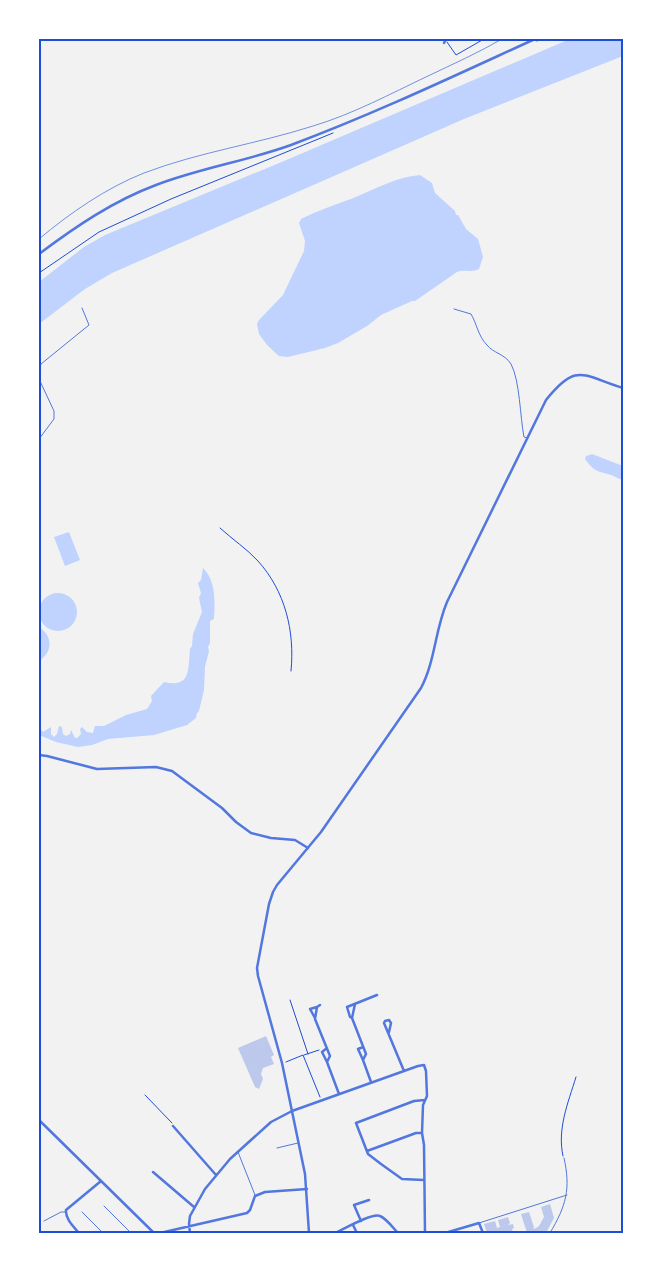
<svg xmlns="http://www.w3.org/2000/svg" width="662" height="1272" font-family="'Nunito Sans',sans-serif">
  <rect width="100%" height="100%" fill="#f2f2f2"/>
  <path fill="#bfd3fe" d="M570 39H623V56L464 119 112 273 85 289 39 324V282L84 247 105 235 284 161Z
    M420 175 432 183 435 193 455 211 456 215H458L466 229 478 239 483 257 479 269C471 273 465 269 457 272L415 301H412L381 315 367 326 338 343 325 348 288 357 279 356 267 345 259 334 257 324 259 320 283 295 304 251 305 241 299 223 301 219C317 211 334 205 351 199 373 190 396 177 420 175Z
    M592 454 623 466V480C618 479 613 475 608 474 596 471 593 470 585 459L586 456Z
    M69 532 80 560 65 566 54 537Z
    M203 568C216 581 215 601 214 619L210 621V643L208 647 209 651 205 667 204 690 199 711 197 713 196 718 187 725 154 735 108 739 92 745 78 747 56 742 39 735V727L43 732 51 727V734L54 737 57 734 59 726 62 727 63 734 66 736 70 734 71 730 75 738H77L81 734 80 729 82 727 87 732 93 733 95 726H104L126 715 147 709 152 701 151 696 164 682C191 688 188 670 190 649L192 646 193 634 202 612 199 598 201 593 198 583 201 580Z
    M39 612a19 19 0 1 1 38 0a19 19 0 1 1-38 0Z
    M39 627C53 636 53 652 39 661Z"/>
  <path fill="#bdc9ec" d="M266 1036 274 1055 271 1057 274 1064 263 1068 261 1074 263 1079 259 1089 255 1087 238 1048Z
    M550 1204 554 1218 546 1233H527L521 1214 529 1212 534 1227 533 1229 536 1228 539 1226 544 1217 541 1207Z
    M508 1217 510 1223 508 1225 513 1224 514 1228 512 1229 513 1233H487L484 1224 495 1221 497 1228 500 1227 498 1220Z"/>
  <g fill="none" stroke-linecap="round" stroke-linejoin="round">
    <path stroke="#1d4ed8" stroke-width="1" d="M537 41 543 39
      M447 42 456 55 484 39
      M39 273 99 232 171 199 333 133
      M220 528C232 539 247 549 258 561 285 591 295 631 291 671
      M290 1000 308 1054
      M304 1055 319 1050
      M286 1062 303 1055 320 1097
      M145 1095 172 1123
      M563 1156C557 1129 568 1103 576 1077"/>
    <path stroke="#5277de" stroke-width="1" d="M454 309 471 314C477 324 478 336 487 345 493 353 505 354 511 364 520 381 520 417 524 437L527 438
      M39 369 41 364 89 325 82 308
      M39 379 54 411V419L39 439
      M277 1148 298 1143
      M238 1152 255 1195
      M104 1206 131 1233
      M82 1212 103 1233
      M44 1221 61 1212H65
      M479 1223 567 1195
      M550 1233C566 1206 571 1189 564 1158"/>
    <path stroke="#5277de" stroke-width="2.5" d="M444 43 446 39
      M355 1004 352 1018 366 1054 363 1060 371 1082
      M320 1005 317 1007 315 1019 330 1056 327 1062 339 1094
      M315 1018 310 1009 317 1007
      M352 1018 350 1017 347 1007 377 995
      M389 1032 391 1023 389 1020 385 1021 384 1023 404 1071
      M363 1047 358 1049 363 1060
      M327 1062 322 1052 327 1048
      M39 1120 154 1233
      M173 1126 216 1175
      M367 1151 416 1133H422
      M153 1172 194 1207
      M424 1180 402 1179 381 1164 368 1154 356 1123 414 1101 425 1100
      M361 1221 354 1205 369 1200
      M353 1225 357 1233
      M79 1233C74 1227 65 1219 66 1210L101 1181
      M160 1233 247 1213 250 1210 255 1196 265 1192 307 1189
      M190 1233 189 1224 190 1216 205 1189 230 1159 271 1122 292 1111 418 1066 424 1065 426 1071 427 1096 423 1105 422 1133 424 1145 425 1233
      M335 1233C344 1229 373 1212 380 1216 387 1219 393 1228 398 1233
      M445 1233 479 1223 483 1233"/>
    <path stroke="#5277de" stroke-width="2.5" d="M39 254C75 227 113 201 156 185 200 168 247 161 291 145 374 114 454 76 535 39
      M39 755 47 756 97 769 156 767 172 771 222 808 236 822 251 833 271 838 295 840 308 848
      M309 1233 305 1174 282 1063 258 976 257 968 269 904 273 892 277 885 321 832 421 688C435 662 435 630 447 602L546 400C577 361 583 376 623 388"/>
    <path stroke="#7290e2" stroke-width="1" d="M39 239C70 213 106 188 144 173 199 152 257 144 313 126 353 114 390 94 428 76 453 64 478 53 502 39"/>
  </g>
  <rect width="662" height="1272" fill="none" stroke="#ffffff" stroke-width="80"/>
  <rect x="40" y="40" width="582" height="1192" fill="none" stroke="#1d4ed8" stroke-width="2"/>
</svg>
